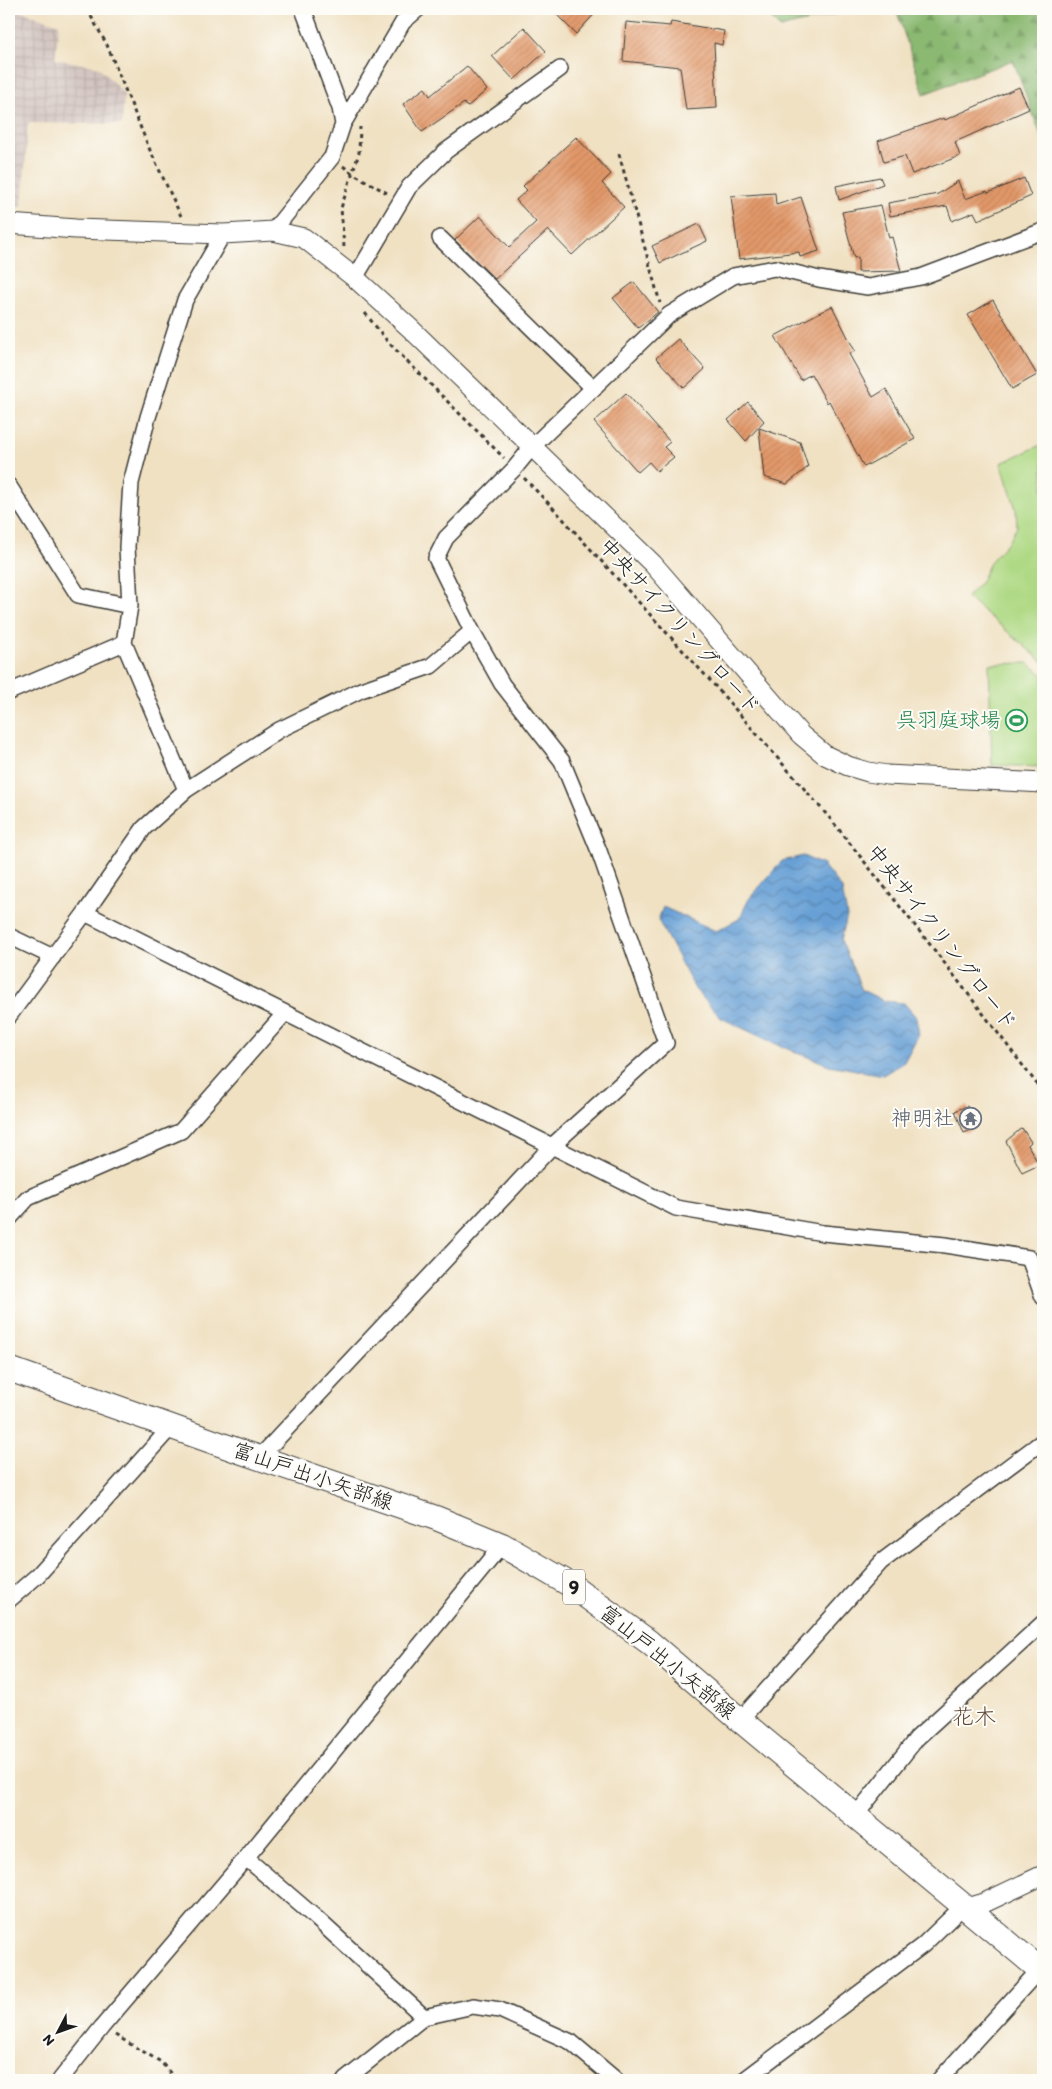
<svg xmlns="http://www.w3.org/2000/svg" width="1052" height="2089" font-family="Itim,'Klee One',sans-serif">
  <defs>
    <pattern id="industrial-grid" width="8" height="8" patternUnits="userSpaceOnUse" patternTransform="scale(1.25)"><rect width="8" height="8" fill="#cfc0bb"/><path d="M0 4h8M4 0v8" fill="none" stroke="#b1a4a0"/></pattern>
    <pattern id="forest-firs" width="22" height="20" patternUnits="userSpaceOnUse" patternTransform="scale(1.25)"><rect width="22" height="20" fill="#8bb972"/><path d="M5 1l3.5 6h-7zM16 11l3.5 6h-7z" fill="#779e62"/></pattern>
    <pattern id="water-waves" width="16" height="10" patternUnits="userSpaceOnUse" patternTransform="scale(1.25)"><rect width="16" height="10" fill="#68a0d6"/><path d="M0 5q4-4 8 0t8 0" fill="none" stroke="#5582ad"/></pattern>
    <pattern id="building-hatch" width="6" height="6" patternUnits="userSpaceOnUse" patternTransform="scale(1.25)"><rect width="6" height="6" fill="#e29869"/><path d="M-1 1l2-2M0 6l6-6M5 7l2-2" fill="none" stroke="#c1825a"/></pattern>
  </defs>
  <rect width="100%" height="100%" fill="#fdfcf7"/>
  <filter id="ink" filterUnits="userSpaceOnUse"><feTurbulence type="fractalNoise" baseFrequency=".02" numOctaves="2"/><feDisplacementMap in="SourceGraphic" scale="10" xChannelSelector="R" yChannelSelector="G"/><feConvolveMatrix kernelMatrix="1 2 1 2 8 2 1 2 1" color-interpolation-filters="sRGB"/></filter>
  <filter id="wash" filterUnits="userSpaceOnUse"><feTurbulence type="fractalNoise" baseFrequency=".0096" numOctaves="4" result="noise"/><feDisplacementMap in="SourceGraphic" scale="20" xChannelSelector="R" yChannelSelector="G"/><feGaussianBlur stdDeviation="1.12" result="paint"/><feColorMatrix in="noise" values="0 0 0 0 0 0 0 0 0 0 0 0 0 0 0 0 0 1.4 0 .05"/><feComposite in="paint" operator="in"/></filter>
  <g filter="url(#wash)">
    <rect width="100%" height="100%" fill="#f0e1c3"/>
    <path fill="url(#industrial-grid)" d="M9 9H15L59 24 55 59 99 67 124 94 122 124 28 123 22 207 9 206Z"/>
    <path fill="#afd984" stroke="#667a50" d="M1043 444V662L967 597 980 583 991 561 1008 542 1017 527 1016 509 1001 463Z
      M1028 663 1043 675V767L992 765 989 664Z"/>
    <path fill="url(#forest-firs)" stroke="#546a47" d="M763 9H856L780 28Z
      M896 9H1043V141L1013 60 924 94Z"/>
    <path fill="url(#water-waves)" stroke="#425e79" d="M803 856 823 865 842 889 847 916 841 940 862 990 884 1001 904 1003 916 1017 919 1034 904 1062 883 1075 829 1065 776 1044 721 1018 695 989 658 920 663 907 716 931 739 919 749 899 782 861Z"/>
    <g id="blocks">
      <path fill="url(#building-hatch)" d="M551 9H599L576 34Z
        M626 22 670 26 671 22 724 31 722 45 714 43 717 108 686 110 680 67 623 61Z
        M524 27 546 51 514 80 492 56Z
        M467 66 487 90 467 107 464 103 422 132 403 104 425 88 430 96Z
        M1019 87 1029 109 955 142 960 156 912 174 905 156 884 162 878 141 944 118 945 120Z
        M576 137 611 174 602 183 624 207 572 255 548 230 495 279 455 240 480 216 509 247 536 222 516 200 527 190 523 186Z
        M880 177 883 184 839 200 836 186Z
        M1024 178 1031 196 978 220 974 212 952 221 947 206 890 216 888 203 938 194 958 181 965 199 987 191 988 193Z
        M775 193 776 205 801 197 819 251 800 257 799 252 739 259 731 196Z
        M881 205 889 238 892 237 901 271 858 272V257L854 258 842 212Z
        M699 224 707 241 660 263 652 246Z
        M634 282 658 312 638 328 613 298Z
        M993 300 1037 375 1012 389 968 315Z
        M832 306 855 351 849 354 873 397 886 389 915 439 864 467 829 401 827 403 811 374 801 380 775 336Z
        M678 339 705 369 684 388 656 358Z
        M626 393 670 442 664 447 674 457 657 471 649 462 638 472 594 422Z
        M748 402 764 421 746 441 728 420Z
        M759 428 800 442 808 467 787 484 764 477Z
        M967 1106 976 1128 964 1133 955 1111Z
        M1022 1128 1031 1142 1028 1145 1039 1165 1022 1173 1006 1141Z"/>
    </g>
  </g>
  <g filter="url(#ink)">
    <use href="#blocks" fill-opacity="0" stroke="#3c3a35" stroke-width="1"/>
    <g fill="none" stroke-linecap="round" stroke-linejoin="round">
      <defs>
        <path id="minor" d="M343 124 403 22 418 9
          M273 231 332 157 343 124 340 108 303 9
          M440 238 594 389
          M355 278 409 187 446 151 560 69
          M9 486 78 595 130 606 127 547 131 483 148 417 185 300 223 234
          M130 606 124 643 186 790
          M9 692 124 643
          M85 913 676 1208 823 1233 945 1245 1029 1258 1043 1297
          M9 936 53 957
          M9 1016 85 913 144 828 186 790 279 730 361 690 431 666 472 631
          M9 1219 28 1198 181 1131 285 1013
          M259 1458 552 1146 666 1043 599 851 562 761 502 684 472 631 436 558 446 538 514 469 532 447 669 315 733 276 775 268 819 279 868 287 921 277 1043 231
          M9 1600 38 1575 172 1426
          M740 1720 881 1562 1043 1441
          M856 1815 917 1738 1043 1623
          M246 1858 316 1918 424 2017
          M60 2080 102 2027 246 1858 502 1545
          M345 2080 424 2017 473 2006 500 2010 571 2042 616 2080
          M744 2080 923 1945 957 1912 968 1908
          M939 2080 1040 1969"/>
        <path id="tertiary" d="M9 224 76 229 223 234 273 231 304 238 355 278 411 329 653 564 801 735 825 755 848 766 868 772 887 775 1043 783
          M968 1908 984 1903 1043 1875"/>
        <path id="primary" d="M9 1369 242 1452 436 1518 502 1545 571 1585 649 1642 740 1720 1043 1972"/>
      </defs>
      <use href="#minor" stroke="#3c3a35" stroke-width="18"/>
      <use href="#tertiary" stroke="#3c3a35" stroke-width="21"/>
      <use href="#primary" stroke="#3c3a35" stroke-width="26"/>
      <path stroke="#3c3a35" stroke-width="3" stroke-dasharray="4 4" stroke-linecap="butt" d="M87 9 107 45 149 148 181 216
        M619 154 660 303
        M343 166 352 173 387 193
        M344 247 341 208 359 153 360 127
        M365 313 388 342 504 458
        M524 478 554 509 716 687 833 822 943 961 1043 1092
        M115 2035 161 2062 176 2080"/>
      <use href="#minor" stroke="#fff" stroke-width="15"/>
      <use href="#tertiary" stroke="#fff" stroke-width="19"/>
      <use href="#primary" stroke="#fff" stroke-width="24"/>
    </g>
  </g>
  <defs>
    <symbol id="stadium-ring" viewBox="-11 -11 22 22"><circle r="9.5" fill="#fdfcf7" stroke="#2e9e5b" stroke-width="1.5"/><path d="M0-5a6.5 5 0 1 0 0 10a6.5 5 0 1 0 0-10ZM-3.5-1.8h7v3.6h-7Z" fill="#2e9e5b"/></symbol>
    <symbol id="temple-ring" viewBox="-11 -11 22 22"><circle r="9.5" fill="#fdfcf7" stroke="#6b7280" stroke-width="1.5"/><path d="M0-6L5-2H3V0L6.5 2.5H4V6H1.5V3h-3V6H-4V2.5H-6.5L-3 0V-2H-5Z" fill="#6b7280"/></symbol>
  </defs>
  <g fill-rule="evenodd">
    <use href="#stadium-ring" x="1004" y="708" width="25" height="25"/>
    <use href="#temple-ring" x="958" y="1106" width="25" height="25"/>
  </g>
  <g text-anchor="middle" stroke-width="4" stroke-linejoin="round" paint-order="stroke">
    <rect fill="#fdfcf7" stroke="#605f5e" stroke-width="1" x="563" y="1569.5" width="22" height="35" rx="4"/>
    <g font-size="20" font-weight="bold" fill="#1c1c1c">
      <text x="574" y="1594">9</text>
    </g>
    <g font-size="21" fill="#1c1c1c" stroke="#fdfcf7">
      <text transform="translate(680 626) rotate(48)" y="7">中央サイクリングロード</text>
      <text transform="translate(942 937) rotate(52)" y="7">中央サイクリングロード</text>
      <text transform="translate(313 1476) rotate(19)" y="7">富山戸出小矢部線</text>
      <text transform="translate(668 1662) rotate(39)" y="7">富山戸出小矢部線</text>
    </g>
    <g font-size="21" fill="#27864d" stroke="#fdfcf7" text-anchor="end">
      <text x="1001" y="727">呉羽庭球場</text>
    </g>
    <g font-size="21" fill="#5b616d" stroke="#fdfcf7" text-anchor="end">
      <text x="954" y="1125">神明社</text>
    </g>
    <g font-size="22" fill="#614737" stroke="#fdfcf7">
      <text x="974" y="1724">花木</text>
    </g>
  </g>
  <rect width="1052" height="2089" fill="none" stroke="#fdfcf7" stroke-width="30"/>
  <g transform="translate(58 2032) rotate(229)" stroke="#fdfcf7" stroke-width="4" paint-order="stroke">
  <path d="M0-4L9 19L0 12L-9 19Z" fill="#1c1c1c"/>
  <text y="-8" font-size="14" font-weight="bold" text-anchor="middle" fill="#1c1c1c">N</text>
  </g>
</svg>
